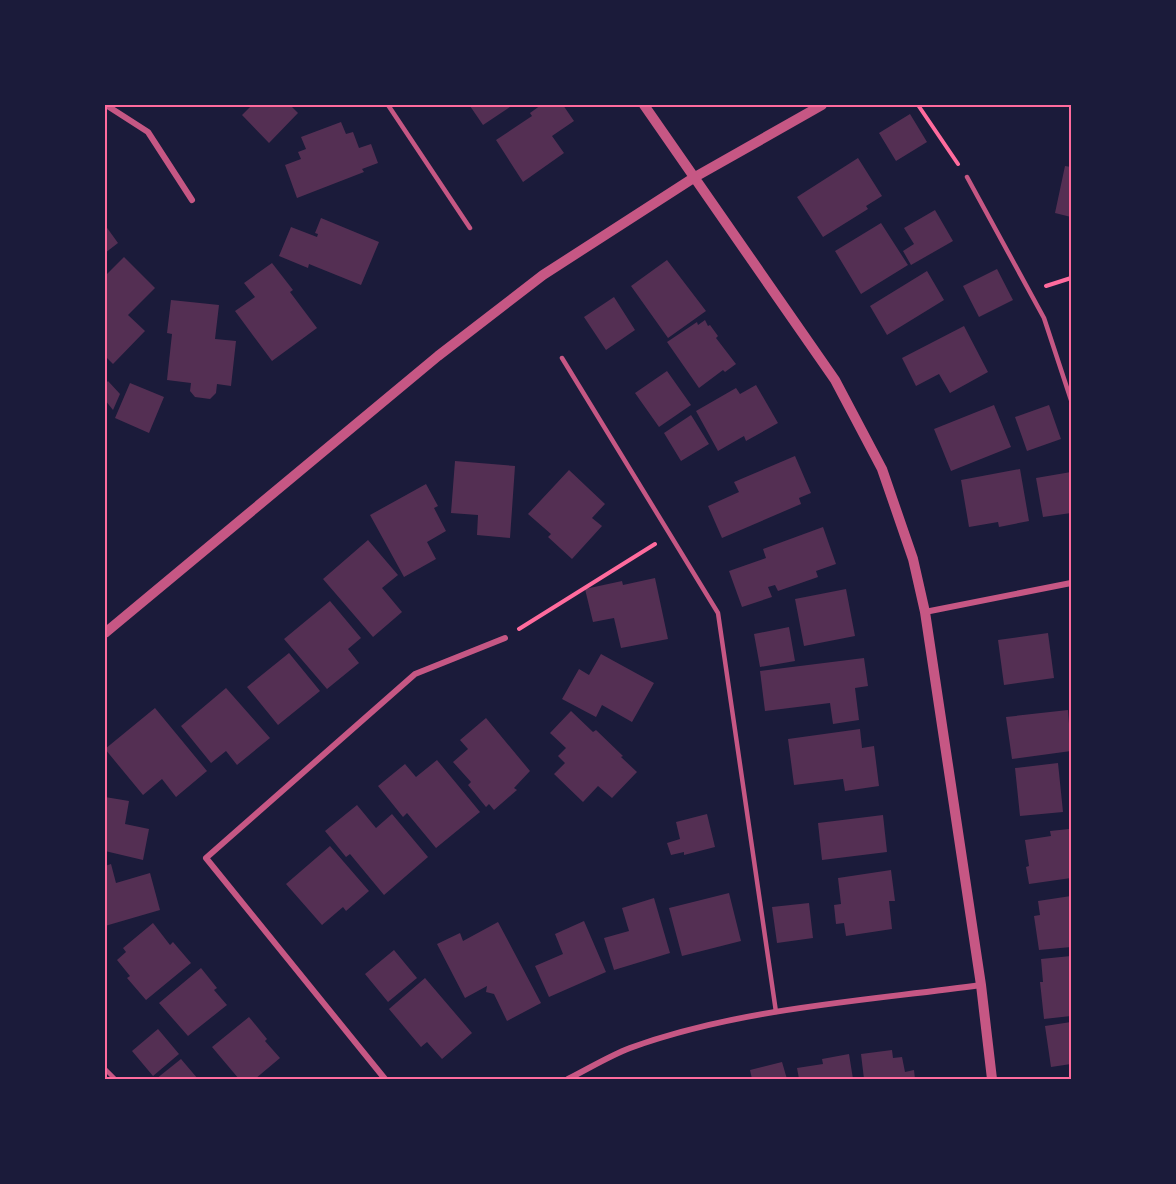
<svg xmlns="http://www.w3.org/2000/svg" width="1176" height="1184" font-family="Georgia,serif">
  <rect width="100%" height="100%" fill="#1b1b3a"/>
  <path fill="#542f53" d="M252 105H290L298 113 269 143 242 115Z
    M471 105H513L483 125 470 106Z
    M541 105H563L574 121 552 136 564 153 523 182 496 140 532 116 530 113Z
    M910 114 927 142 896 161 879 133Z
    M341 122 346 134 353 132 359 148 371 144 378 163 362 169 364 172 297 198 285 165 301 159 298 152 306 149 301 137Z
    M858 158 882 196 866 206 868 209 823 237 797 197Z
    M1065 166 1071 167V217L1055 213Z
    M935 210 953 241 911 265 903 251 914 244 904 228Z
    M321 218 379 242 361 285 309 264 308 268 279 256 291 227 317 237 318 234 315 233Z
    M881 223 908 265 861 294 835 251Z
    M105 225 118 243 105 253Z
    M124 257 155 288 128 315 145 331 113 364 105 356V276Z
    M667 260 706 311 668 338 631 286Z
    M272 263 293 290 290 292 317 328 272 361 235 311 255 297 244 283Z
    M997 269 1013 300 979 317 963 286Z
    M927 271 944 300 887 335 870 306Z
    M614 297 635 330 606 350 584 317Z
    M171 300 219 305 215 339 236 341 231 386 217 384 216 393 210 399 195 397 190 391 191 383 167 380 172 334 167 333Z
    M705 320 708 326 710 325 718 336 716 338 736 364 725 372 723 370 699 388 667 342 697 322 698 325Z
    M964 326 988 372 950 393 939 374 916 386 902 358Z
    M667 371 691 405 659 427 635 393Z
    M108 381 120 394 113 410 105 400V384Z
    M130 383 164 397 149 433 115 418Z
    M756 385 778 423 746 441 744 436 718 451 696 411 736 388 740 394Z
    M994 405 1011 447 951 471 934 429Z
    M1049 405 1061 439 1027 451 1015 417Z
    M691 415 709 444 681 461 664 433Z
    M795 456 811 493 799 498 801 504 722 538 708 506 739 492 734 482Z
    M455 461 515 466 510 538 477 535 478 515 451 513Z
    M1020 469 1029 521 999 527 998 522 969 527 961 480Z
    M569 470 605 504 592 518 602 526 572 559 548 537 551 534 528 514Z
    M1071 472V513L1043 517 1036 478Z
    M426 484 438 506 434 508 446 531 427 542 436 559 404 577 370 515Z
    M823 527 836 564 816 571 818 577 778 591 775 585 768 587 772 597 742 607 729 571 766 558 763 549Z
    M368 540 398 575 382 588 402 612 373 637 323 579Z
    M655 578 668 639 621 648 614 618 593 622 585 589 622 581 623 585Z
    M846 589 855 636 804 646 795 599Z
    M330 601 361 638 348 649 359 663 327 689 284 639Z
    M789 627 795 661 760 667 754 634Z
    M1048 633 1054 678 1004 685 998 640Z
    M289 653 320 691 278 725 247 687Z
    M601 654 654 683 632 722 602 705 596 717 562 699 579 669 589 675Z
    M864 658 868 686 855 688 859 720 833 724 830 703 765 711 760 671Z
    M226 688 270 738 237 765 226 751 211 763 181 726Z
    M155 708 207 771 176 797 162 779 143 795 105 749Z
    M1068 710 1071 751 1012 759 1006 717Z
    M571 711 593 732 596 730 623 756 621 757 637 772 612 798 598 786 583 802 554 774 565 763 558 756 566 748 550 733Z
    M486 718 530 771 514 788 517 790 494 810 489 804 486 807 468 785 471 782 453 762 468 749 460 740Z
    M860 729 862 748 874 746 879 786 845 791 843 779 794 785 788 739Z
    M437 760 480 812 436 848 407 813 403 817 378 786 405 764 416 777Z
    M1058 763 1063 812 1020 816 1015 768Z
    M105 797 129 801 125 824 149 829 143 860 105 851Z
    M357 805 376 828 392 814 428 857 384 895 350 854 346 857 325 831Z
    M707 814 715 847 684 855V852L671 855 667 843 680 839 676 822Z
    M883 815 887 852 822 860 818 823Z
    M1069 829 1071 878 1029 884 1026 867 1029 866 1025 840 1051 836 1050 831Z
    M330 846 369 891 346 911 343 907 322 925 286 884Z
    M111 864 116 883 150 873 160 910 105 926V866Z
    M891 870 895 901H889L892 929 846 936 844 923 836 924 834 905 841 904 838 878Z
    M729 893 741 941 682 956 669 908Z
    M1071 896V947L1039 950 1034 916 1040 915 1038 901Z
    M654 898 670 953 614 970 604 938 629 931 622 908Z
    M809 903 813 938 777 943 772 907Z
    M584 921 606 972 549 997 535 966 563 954 555 934Z
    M498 922 541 1003 507 1021 494 994 486 992 487 986 465 998 437 944 460 933 463 941Z
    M153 923 170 945 173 942 191 963 146 1000 127 978 130 976 117 960 126 952 123 948Z
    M394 950 417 978 388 1002 365 974Z
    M1071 956V1016L1044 1019 1040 982H1043L1041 959Z
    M201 968 217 988 214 990 227 1005 188 1036 159 1003Z
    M425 978 472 1033 442 1059 427 1042 421 1047 389 1009Z
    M249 1017 267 1039 265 1041 280 1058 255 1079H239L212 1047Z
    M1071 1022V1064L1051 1067 1045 1026Z
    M158 1029 179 1054 153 1076 132 1051Z
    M892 1050 893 1058 902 1057 905 1072 914 1070 915 1079H864L861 1054Z
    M849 1054 853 1079H799L797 1068 823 1064 822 1059Z
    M181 1059 198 1079H156Z
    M782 1062 787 1079H752L750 1070Z"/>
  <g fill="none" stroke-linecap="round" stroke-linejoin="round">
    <path stroke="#ff6b9d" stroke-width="4" d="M918 105 958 164
      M1046 286 1071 278
      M519 629 655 544"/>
    <path stroke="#c65784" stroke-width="4.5" d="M388 105 470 228
      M967 177 1044 318 1071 400
      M562 358 718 613 776 1012
      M105 1069 115 1079"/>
    <path stroke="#c65784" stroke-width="6" d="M106 105 148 132 192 200
      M925 612 1071 583
      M385 1079 206 858 415 674 505 638
      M568 1079C588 1069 609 1056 630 1048 740 1008 865 1001 981 985"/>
    <path stroke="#c65784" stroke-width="10" d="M644 105 835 380 882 469 913 559 925 612 981 985 992 1079
      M105 633 438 356 543 275 695 177 822 105"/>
  </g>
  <rect width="1176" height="1184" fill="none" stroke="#1b1b3a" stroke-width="213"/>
  <rect x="106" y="106" width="964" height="972" fill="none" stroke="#ff6b9d" stroke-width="2"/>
</svg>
